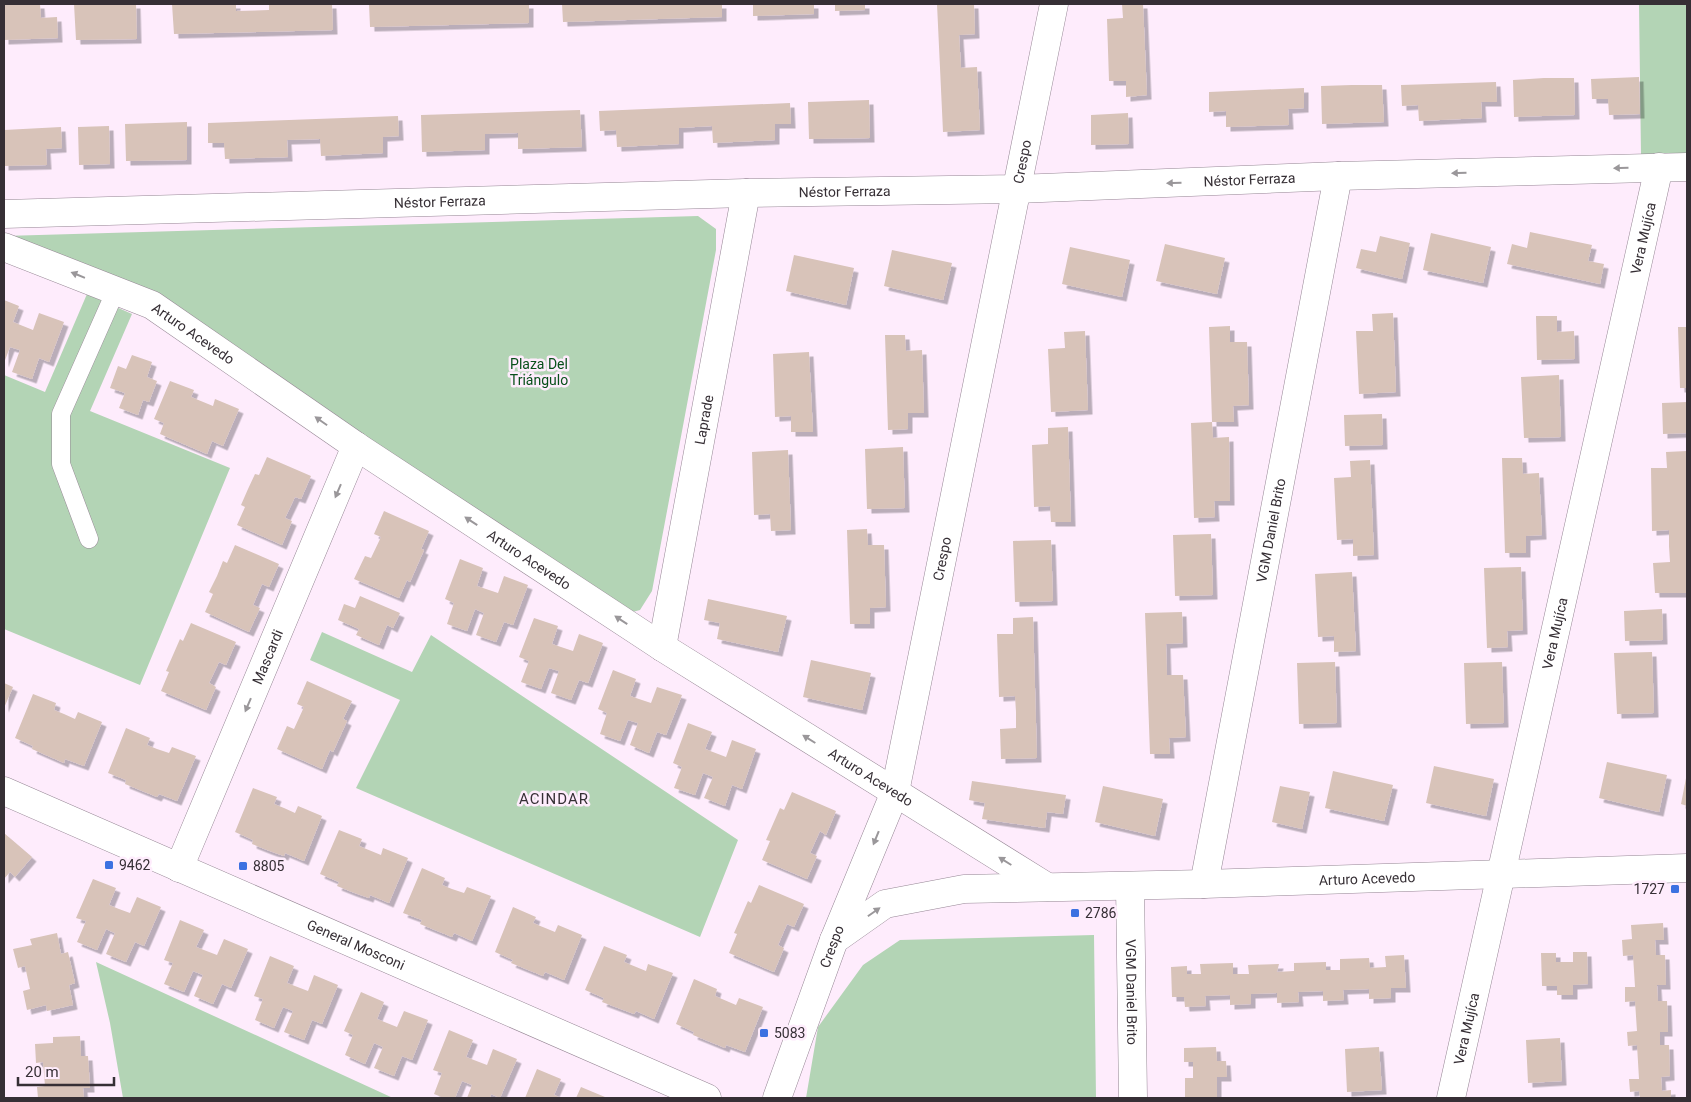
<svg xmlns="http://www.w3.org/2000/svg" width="1691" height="1102" font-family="Roboto,sans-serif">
  <defs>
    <filter id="shadow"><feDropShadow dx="4.5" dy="4.5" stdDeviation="0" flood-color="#0004"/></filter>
  </defs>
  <rect width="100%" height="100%" fill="#feecfc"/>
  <path fill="#b3d4b5" d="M1639 4H1687V154L1641 155Z
    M698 216 716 229V250L652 591 640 610 625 614 361 433 4 236Z
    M87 294 132 314 90 411 230 468 140 685 4 629V375L45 392Z
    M322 632 412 672 431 635 738 840 700 937 356 788 400 700 310 660Z
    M1094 935 1096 1098H806L818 1027 863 965 900 940Z
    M96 962 393 1098H123L110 1023Z"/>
  <path fill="#d8c3b9" filter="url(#shadow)" d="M4 4H40L41 18 57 17 58 38 4 40Z
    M74 4H136L137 39 76 40Z
    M172 4H236V11L269 10V4H332L333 30 174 34Z
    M369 4H529V23L370 27Z
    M562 4H722V17L563 22Z
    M753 4H814V14L753 16Z
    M835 4H865V10L835 11Z
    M937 4H974L975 34 959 35 961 68 977 67 980 130 943 132Z
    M1122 4H1143L1147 95 1126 97V81H1109L1107 19 1123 18Z
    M1639 77 1640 114 1609 115 1608 99H1592L1591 79Z
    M1544 78H1574L1575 115 1514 117 1513 80Z
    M1496 82 1497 102H1481L1482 118 1419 121 1418 105 1402 106 1401 85Z
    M1352 85H1382L1384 122 1322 124 1321 86Z
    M1304 88V108L1288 109 1289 125 1226 127V111L1209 112V92Z
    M869 100 870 138 809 139 808 102Z
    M790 103 791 124H775V140L713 143 712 126 695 127 679 128V144L617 147 616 130 600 131 599 111Z
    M580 110 582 147 518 149V133L485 134V150L422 152 421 115Z
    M1128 113 1129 144 1091 145V115Z
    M398 116 399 136 383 137V153L321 156 320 139 287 140 288 157 225 159 224 143H208V123Z
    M187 122V160L126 161 125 124Z
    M109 126 110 164 79 165 78 127Z
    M61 127 62 148 46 149 47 165 4 166V130Z
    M1530 232 1592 245 1588 261 1604 264 1600 284 1507 264 1512 244 1527 248Z
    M1431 233 1491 247 1483 283 1423 270Z
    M1380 236 1410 243 1402 279 1356 268 1361 249 1376 252Z
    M1165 244 1225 258 1217 294 1156 281Z
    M1070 247 1130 260 1122 297 1062 284Z
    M892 250 952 263 943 300 884 286Z
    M794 255 854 268 846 305 786 291Z
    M4 300 19 306 13 322 33 330 39 313 64 322 49 362 39 358 32 379 12 372 20 350 10 347 4 363Z
    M1393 313 1396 392 1359 394 1356 331H1373L1372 314Z
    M1536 316H1557V332L1574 331 1575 359 1537 360Z
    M1230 326V342H1247L1249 405 1233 406 1234 422H1212L1213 438 1229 437 1230 501H1214L1215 517 1194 518 1191 423 1212 422 1209 327Z
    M1678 327H1687V388H1680Z
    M1085 331 1088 410 1051 412 1048 349 1065 348 1064 332Z
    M885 335H905L906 351 922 350 924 413H908V429L888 430Z
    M809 352 813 432H791V416L775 417 773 354Z
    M132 355 152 362 147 377 157 381 149 402 143 400 138 415 119 408 125 393 110 388 118 366 126 369Z
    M1559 375 1561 437 1524 438 1521 377Z
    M170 381 194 390 191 397 213 406 215 399 239 409 223 446 212 441 207 454 160 434 164 423 154 419Z
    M1687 402V433L1663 434 1662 403Z
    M1382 414 1383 445 1345 446 1344 415Z
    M1068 427 1071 522H1051L1050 506 1034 507 1032 445 1048 444V428Z
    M903 447 905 508 867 509 865 449Z
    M788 450 791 530 771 531 770 514 754 515 752 452Z
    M1687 451V593H1655L1653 563 1670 562 1669 546V530L1652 531 1651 468H1667L1666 452Z
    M267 457 311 476 301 499 295 497 285 518 292 521 282 545 237 525 245 507 241 505 248 489 255 474 259 475Z
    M1502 458H1522L1523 474 1539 473 1542 535 1526 536V553H1505Z
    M1370 460 1374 555 1353 556V539L1337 540 1334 478 1351 477 1350 461Z
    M384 511 429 531 421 549 424 550 410 582 407 580 399 598 354 579 365 556 371 558 381 537 374 534Z
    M867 529 868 545H884L886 607 870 608V624H850L847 530Z
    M1211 534 1213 595 1175 596 1173 535Z
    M1051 540 1053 601 1015 602 1013 541Z
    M235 545 279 564 269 587 262 584 253 605 260 608 249 632 205 612 213 594 209 592 217 576 223 561 227 563Z
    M460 559 483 568 477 586 498 593 504 576 528 585 513 625 504 622 496 642 476 635 484 613 475 609 467 631 447 624 454 603 445 599Z
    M1521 567 1523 630 1507 631 1508 647 1487 648 1484 568Z
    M1352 572 1356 651 1334 652V636L1318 637 1315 574Z
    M360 596 400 613 393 628 387 625 379 645 356 635 359 629 338 620 344 604 355 608Z
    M708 599 787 616 778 652 717 639 720 623 704 620Z
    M1662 609 1663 640 1625 641 1624 611Z
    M1182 612 1183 643 1166 644 1167 675H1183L1186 737 1169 738 1170 754H1150L1145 613Z
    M1033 617 1037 758 1001 759 1000 729 1016 728V712L1015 696 999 697 997 634H1013V618Z
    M534 618 558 626 552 644 573 651 579 634 603 643 588 683 579 680 571 700 551 693 559 671 549 668 541 689 521 682 529 661 519 657Z
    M191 623 236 642 226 665 219 662 209 683 216 687 206 710 161 691 169 672 166 671 180 639 183 641Z
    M1652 652 1654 713 1617 714 1614 653Z
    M811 660 871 673 862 710 803 697Z
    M1335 662 1337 723 1299 724 1297 663Z
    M1502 662 1504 723 1466 724 1464 663Z
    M613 670 636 679 630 696 651 703 657 687 682 695 666 735 657 732 649 753 630 745 638 723 628 720 620 741 600 734 607 713 598 709Z
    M307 681 352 701 343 719 347 721 333 752 330 750 322 769 277 749 287 726 294 729 304 707 297 704Z
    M4 683 13 687 4 708Z
    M33 694 56 703 54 710 64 714 75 719 78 712 102 722 84 766 65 759 64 763 32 749 33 746 15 738Z
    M688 723 712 732 705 749 726 757 732 740 756 749 742 789 732 785 725 806 704 798 713 777 703 773 695 795 674 788 682 767 673 763Z
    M126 728 150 738 147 745 157 749 169 753 172 747 196 756 177 801 159 794 157 797 125 784 126 780 108 773Z
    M1607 762 1667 775 1659 812 1599 798Z
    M1434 766 1494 779 1486 816 1426 803Z
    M1333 771 1393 785 1384 821 1325 808Z
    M1686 778H1687V806L1681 804Z
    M972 781 1066 795 1063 814 1047 812 1045 828 982 819 985 803 969 800Z
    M1103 786 1163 799 1155 836 1095 822Z
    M1280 786 1310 792 1302 829 1272 822Z
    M253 788 277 797 274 804 284 808 295 813 298 806 322 816 304 861 285 853 284 856 267 850 252 844 253 840 235 832Z
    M792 792 836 811 826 835 820 831 810 853 817 856 807 879 762 860 770 841 766 840 780 808 784 810Z
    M339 830 362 839 359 846 381 855 383 848 408 858 389 903 370 895 369 898 352 892 337 886 339 882 320 874Z
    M4 833 32 857 15 877 10 872 4 879Z
    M422 868 445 878 442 885 452 889 464 893 467 887 491 896 472 941 454 933 452 937 420 924 422 920 403 913Z
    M93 879 116 888 109 905 119 909 130 913 137 897 161 907 144 946 135 942 126 962 106 954 115 933 110 931 106 929 97 950 77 942 86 921 76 918Z
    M759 885 804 904 794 927 787 924 778 945 784 948 774 972 729 953 737 934 734 933 748 901 751 903Z
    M513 907 536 917 533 923 555 932 558 925 582 935 564 980 545 972 543 976 511 963 513 960 495 952Z
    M180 920 204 930 196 947 217 955 224 939 248 949 231 988 222 984 213 1004 194 996 203 975 193 971 184 992 164 984 173 963 164 960Z
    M1663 923 1664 940H1655L1656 955H1665L1666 985H1657L1658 1001H1667L1668 1032H1660V1045H1669L1670 1076 1661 1077 1662 1091 1671 1090V1098H1640L1639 1091 1630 1092 1629 1079H1639L1637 1045 1628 1046 1627 1032 1637 1031 1635 1001 1625 1002V987H1635L1633 955 1623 956 1622 940 1632 939 1631 925Z
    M57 933 61 954 68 952 75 983 69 985 73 1005 47 1011 46 1005 27 1010 23 991 30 989 25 966 18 968 13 949 32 945 30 939Z
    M604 946 627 955 624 962 646 971 648 964 673 973 654 1019 636 1011 634 1014 602 1002 604 998 585 990Z
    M1573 952H1587L1588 984 1573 985V995H1557V986H1542L1541 953H1556V962H1573Z
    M1404 955 1406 988H1391V998L1369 999V989L1343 990 1344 1000 1323 1001V991L1298 992 1299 1002 1277 1003V993L1251 994V1004L1230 1005V995L1205 996 1206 1006 1185 1007 1184 997H1172L1171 967 1187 966V974H1201L1200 964 1233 963V974H1249L1248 965 1279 964 1277 972 1294 971V963L1326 962V970H1340V959L1369 958 1370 968 1386 967 1385 956Z
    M270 956 294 966 287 983 308 991 314 975 338 985 322 1024 312 1020 304 1040 284 1032 293 1011 283 1007 274 1028 255 1020 263 999 254 996Z
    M694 979 717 989 715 996 736 1005 739 998 763 1007 745 1052 726 1045 725 1048 693 1035 694 1032 676 1024Z
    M361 992 384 1002 377 1019 397 1027 404 1011 428 1020 412 1060 402 1056 394 1076 374 1068 383 1047 374 1043 365 1064 345 1055 353 1035 344 1031Z
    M449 1030 473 1040 466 1057 487 1065 493 1049 517 1059 500 1098 491 1094 490 1098H467L472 1085 462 1081 455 1098H444L434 1094 442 1073 433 1070Z
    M80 1036 81 1056H88L90 1088H83L84 1098H38L37 1087 45 1086 43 1062 36 1063 35 1044 53 1043V1037Z
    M1560 1038 1562 1081 1528 1083 1526 1040Z
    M1216 1047 1217 1061H1226L1227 1077H1217V1098H1185V1078H1193V1062H1184V1048Z
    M1379 1047 1382 1090 1347 1092 1345 1049Z
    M537 1069 561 1079 554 1095 561 1098H525Z
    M581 1087 605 1097 604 1098H576Z"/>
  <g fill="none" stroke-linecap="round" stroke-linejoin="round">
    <defs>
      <path id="service" d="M89 539 61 464V414L116 290"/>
      <g id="minor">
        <path id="s1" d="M4 214 746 193 1017 189 1338 176 1687 167"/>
        <path id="s2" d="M4 247 152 305 356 446 662 647 1047 887"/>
        <path id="s3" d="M662 647 746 193"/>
        <path id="s4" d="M4 791 707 1098"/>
        <path id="s5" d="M179 868 356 446"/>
        <path id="s6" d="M1204 884 1338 176"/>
        <path id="s7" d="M1130 886 1133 1098"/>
        <path id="s8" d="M834 940 885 904 964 889 1204 884 1687 868"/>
        <path id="s9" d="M777 1098 834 940 895 792 1054 4"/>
        <path id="s10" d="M1451 1098 1659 167"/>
      </g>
    </defs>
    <use href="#service" stroke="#968795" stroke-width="19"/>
    <use href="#minor" stroke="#968795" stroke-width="29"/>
    <use href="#service" stroke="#fff" stroke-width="18"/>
    <use href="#minor" stroke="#fff" stroke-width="28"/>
  </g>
  <defs><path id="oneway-solid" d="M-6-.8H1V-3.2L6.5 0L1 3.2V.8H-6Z" transform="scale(1.25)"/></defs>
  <g fill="#9a979a">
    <use href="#oneway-solid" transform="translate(1621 168) rotate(178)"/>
    <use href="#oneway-solid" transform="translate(1459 173) rotate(178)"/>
    <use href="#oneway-solid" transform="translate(1174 183) rotate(178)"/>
    <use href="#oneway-solid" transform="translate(78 275) rotate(-158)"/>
    <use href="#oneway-solid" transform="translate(321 421) rotate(-145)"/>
    <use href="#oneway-solid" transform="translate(338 491) rotate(113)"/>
    <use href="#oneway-solid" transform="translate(471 521) rotate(-147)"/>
    <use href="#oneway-solid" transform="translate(621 620) rotate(-147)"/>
    <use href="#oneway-solid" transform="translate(248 705) rotate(113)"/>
    <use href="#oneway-solid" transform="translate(809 739) rotate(-148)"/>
    <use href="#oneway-solid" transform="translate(876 838) rotate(112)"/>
    <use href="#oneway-solid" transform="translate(1005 861) rotate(-148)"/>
    <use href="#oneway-solid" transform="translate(874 912) rotate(-35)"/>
  </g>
  <g fill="#3c71e1" stroke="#feecfc" stroke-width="2">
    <rect x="104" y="860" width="10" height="10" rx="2.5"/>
    <rect x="238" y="861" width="10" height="10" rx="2.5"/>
    <rect x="1670" y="884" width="10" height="10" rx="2.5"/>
    <rect x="1070" y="908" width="10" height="10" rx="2.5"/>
    <rect x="759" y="1028" width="10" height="10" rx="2.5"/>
  </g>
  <g text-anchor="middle" stroke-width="5" stroke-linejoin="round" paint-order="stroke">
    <g font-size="14" fill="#362f35" stroke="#feecfc">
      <text dy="5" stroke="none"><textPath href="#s9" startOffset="971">Crespo</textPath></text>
      <text dy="5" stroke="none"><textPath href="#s1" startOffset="1246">Néstor Ferraza</textPath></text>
      <text dy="5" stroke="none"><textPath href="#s1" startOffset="841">Néstor Ferraza</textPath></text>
      <text dy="5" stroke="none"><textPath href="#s1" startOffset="436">Néstor Ferraza</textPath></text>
      <text dy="5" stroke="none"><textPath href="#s10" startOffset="881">Vera Mujíca</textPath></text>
      <text dy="5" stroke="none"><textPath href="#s2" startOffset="209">Arturo Acevedo</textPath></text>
      <text dy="5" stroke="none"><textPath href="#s3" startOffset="231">Laprade</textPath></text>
      <text dy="5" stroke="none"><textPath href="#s6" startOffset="360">VGM Daniel Brito</textPath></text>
      <text dy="5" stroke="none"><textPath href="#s2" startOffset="614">Arturo Acevedo</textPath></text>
      <text dy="5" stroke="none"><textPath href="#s9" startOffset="566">Crespo</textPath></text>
      <text dy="5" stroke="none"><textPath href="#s10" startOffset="476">Vera Mujíca</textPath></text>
      <text dy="5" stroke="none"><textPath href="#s5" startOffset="229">Mascardi</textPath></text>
      <text dy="5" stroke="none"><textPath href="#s2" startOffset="1019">Arturo Acevedo</textPath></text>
      <text dy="5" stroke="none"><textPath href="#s8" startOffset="546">Arturo Acevedo</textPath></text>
      <text dy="5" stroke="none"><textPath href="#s4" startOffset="384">General Mosconi</textPath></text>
      <text dy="5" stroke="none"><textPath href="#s9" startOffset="161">Crespo</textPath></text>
      <text dy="5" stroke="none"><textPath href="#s7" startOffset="106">VGM Daniel Brito</textPath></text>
      <text dy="5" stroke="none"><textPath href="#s10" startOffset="71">Vera Mujíca</textPath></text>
    </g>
    <g font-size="14" fill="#08501a" stroke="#feecfc">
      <text x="539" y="369">Plaza Del<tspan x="539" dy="16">Triángulo</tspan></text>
    </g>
    <g font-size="14" fill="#362f35" stroke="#feecfc" text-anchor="start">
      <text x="119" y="870">9462</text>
      <text x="253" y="871">8805</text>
      <text x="1665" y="894" text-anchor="end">1727</text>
      <text x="1085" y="918">2786</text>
      <text x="774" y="1038">5083</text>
    </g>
    <g font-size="15" letter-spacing="1" fill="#362f35" stroke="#feecfc">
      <text x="554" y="804">ACINDAR</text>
    </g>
  </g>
  <rect width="1691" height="1102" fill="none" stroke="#362f35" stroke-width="10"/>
  <path d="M18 1077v8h96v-8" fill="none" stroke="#362f35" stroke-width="2.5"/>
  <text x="25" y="1077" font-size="15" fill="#362f35" stroke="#feecfc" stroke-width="4" paint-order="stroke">20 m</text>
</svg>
